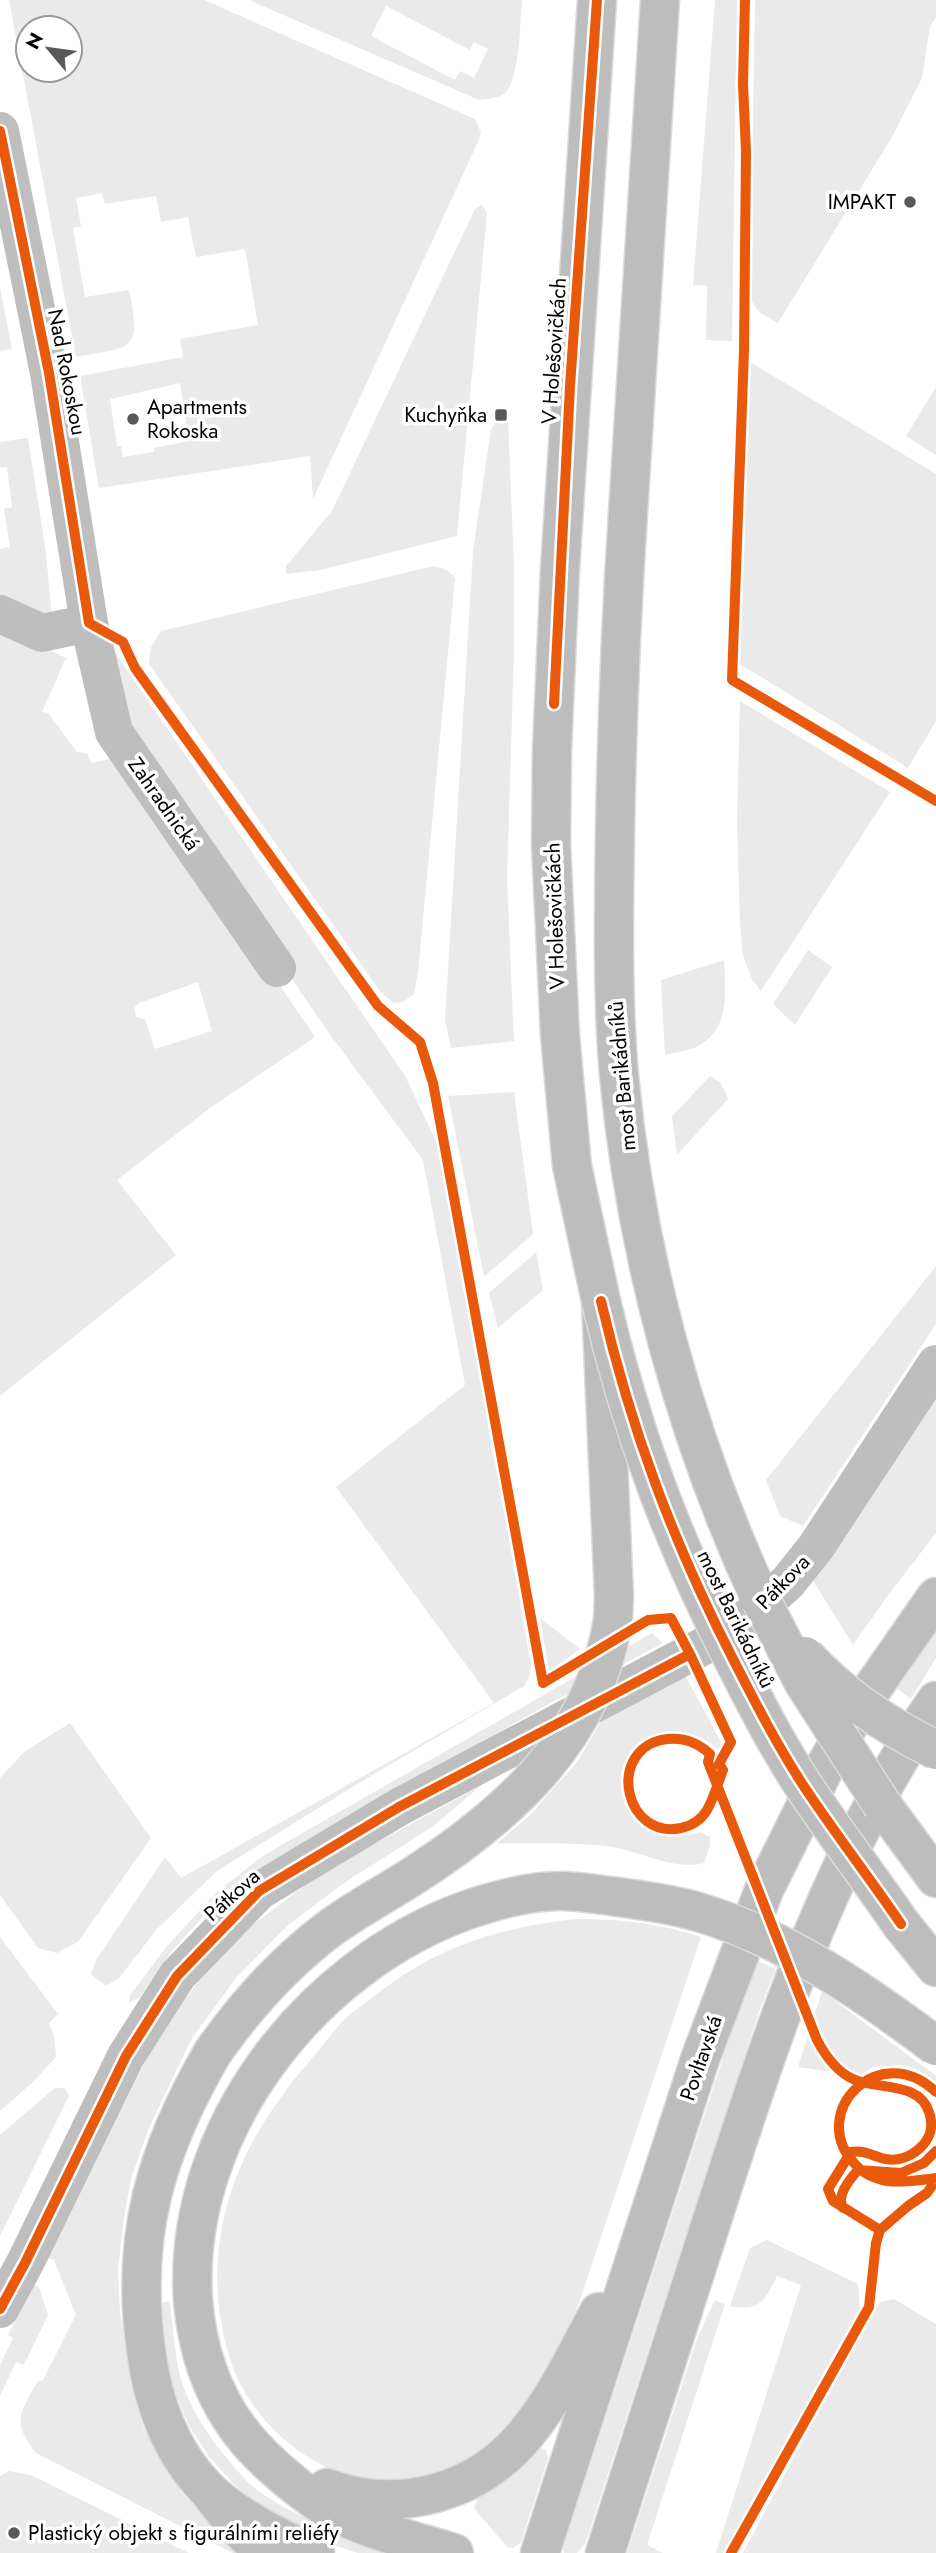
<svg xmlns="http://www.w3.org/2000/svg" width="936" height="2553" font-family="Jost,sans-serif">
  <rect width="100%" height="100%" fill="#fff"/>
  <path fill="#eaeaea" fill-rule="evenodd" d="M9 0H204L475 119 481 133 477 144 313 499 310 456 99 488 80 376 183 357 180 339 258 325 245 249 196 257 188 217 161 222 156 196 105 204 102 193 76 198 81 226 73 228 85 297 129 290C142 352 133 347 76 357ZM70 28V70H28V28ZM180 383 189 441 154 448V452L123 457 121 446H117L110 399Z
    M249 0H522C520 21 520 79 505 93 499 98 487 99 479 100ZM386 6 470 50 474 42 488 49 474 78 460 71 455 80 371 36Z
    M715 0H737L732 341 706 340 707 286 693 285Z
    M755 0H936V17L930 27 922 78 892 137 778 323 760 313 750 299Z
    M482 205 487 213 457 536 320 570 286 574V566L332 511 475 209Z
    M0 287 12 349 0 351Z
    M750 362 936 474V721L908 768 740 664Z
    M936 387V455L906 436Z
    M508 417 514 568V651L507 879 514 1041 451 1048 445 1020 473 551 491 429 496 422Z
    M28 438 46 553 52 619 0 601V549L10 547 4 509 12 507 7 467 0 468V442Z
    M434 566 447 570 455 578 418 972 414 994 403 1002 393 1003 380 991 149 664 151 647 161 631Z
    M0 627 66 658 42 712 48 713 77 752 87 753 92 763 109 759 229 911 315 1037 210 1108 117 1180 176 1255 0 1396ZM198 982 212 1031 155 1049 145 1019 136 1017 134 1008 139 1003Z
    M110 645 405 1076 443 1156 531 1665 529 1677 524 1686 354 1786 217 1871 157 1929 119 1978 106 1986 91 1974 96 1960 165 1857 181 1878 494 1703 336 1487 465 1385 423 1160 326 1029 149 769 113 676Z
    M740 701 890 792 761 991 752 979 743 956 740 923 737 822Z
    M808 950 832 967 795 1025 773 1004Z
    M724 960C725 991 731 1028 698 1046 689 1051 675 1052 665 1055L661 980Z
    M710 1076 721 1083 728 1099 677 1155 672 1116Z
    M514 1092 533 1234 484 1277 448 1096Z
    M536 1252 543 1290 498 1328 489 1293Z
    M936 1266V1324L803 1526 780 1516 766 1480Z
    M936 1388V1533L889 1594 853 1645 812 1579Z
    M540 1618 580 1649 549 1671Z
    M936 1630V1658L911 1699 895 1687Z
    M652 1633 663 1643 543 1707 259 1869 208 1911 172 1951 140 1997 129 2003 130 1995 168 1945 217 1892 264 1855Z
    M685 1675 721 1742 719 1750C704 1738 695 1733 676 1732 601 1730 604 1859 701 1832L710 1837V1845L704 1863C673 1871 643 1852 613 1847 579 1842 533 1844 497 1843L529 1816 577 1762 603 1718Z
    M70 1723 151 1838 78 1942 57 1953 38 1948 0 1895V1778L24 1752Z
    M482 1785 432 1827 344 1883 287 1926 236 1978 192 2038 148 2130 131 2179 124 2218 118 2269 120 2312 130 2379 143 2427 181 2492 218 2530 246 2553H233L36 2453C11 2421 20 2415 37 2382L43 2380 76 2315 54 2260 47 2258 160 2032 215 1960 243 1932 307 1884 352 1856Z
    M576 1919C621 1919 658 1923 701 1937L579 2303C558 2351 537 2408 495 2443 474 2460 450 2470 424 2477 409 2480 395 2483 379 2483 370 2483 361 2479 352 2476 293 2461 242 2408 227 2349 218 2316 215 2280 219 2247 228 2171 264 2114 313 2057 324 2044 334 2030 346 2018 354 2011 364 2004 373 1997 436 1947 496 1928 576 1919Z
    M0 1937 58 2014 49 2023 54 2036 56 2057 34 2081 0 2111Z
    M755 1960 776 1969 761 2006 585 2544 577 2553H564L563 2548Z
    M822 1991 936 2076V2083L914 2068 902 2065 873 2067 859 2076 798 2067Z
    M55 2088H65L69 2096 0 2236V2135Z
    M767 2240 858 2284 860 2308 723 2553H716L801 2285 777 2276C765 2300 760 2312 730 2306L750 2248Z
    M34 2284 39 2287 48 2315 24 2365 16 2362 0 2396V2365L13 2338 8 2335Z
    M894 2299 936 2324V2553H743L841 2368 880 2302Z
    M715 2300 725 2304 647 2545 663 2553H627L698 2336Z
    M169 2301C174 2326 174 2352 180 2376 188 2403 203 2428 221 2451 232 2464 243 2479 257 2490 300 2522 355 2536 405 2553H358L317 2540 256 2505 235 2485 209 2457 190 2427 179 2403 170 2377 161 2303Z
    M539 2448 546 2450 548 2458 521 2542 513 2548 507 2547 477 2512 474 2508 478 2497 494 2487Z
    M9 2471 31 2475 189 2553H0V2476Z"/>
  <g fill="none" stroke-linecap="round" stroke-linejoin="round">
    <defs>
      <path id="major" d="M597 0 560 569 552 750 551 844 560 1035 572 1166 601 1301 614 1596 613 1620
        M660 0C649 171 638 342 628 513 621 619 617 724 615 830 614 912 612 993 619 1075 636 1255 685 1436 761 1600
        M883 1806 936 1878
        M901 1924 936 1967
        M213 2052C156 2150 130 2236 146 2350 152 2400 170 2451 206 2488 231 2514 281 2540 315 2553
        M327 2488C398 2514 476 2494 525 2435 556 2398 576 2354 599 2312
        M454 2553C416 2541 374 2532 338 2514 311 2500 284 2477 262 2456 219 2414 198 2360 193 2300 182 2130 311 1966 467 1910 496 1900 530 1891 560 1891 580 1891 599 1895 619 1897
        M540 2553 700 2059 764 1890 827 1763 858 1709 936 1597
        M605 2553C644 2432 683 2311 722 2189 777 2019 834 1850 936 1701"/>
      <path id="highway" d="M207 2489 237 2527 265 2553"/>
    </defs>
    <use href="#major" stroke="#dbdbdb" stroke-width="41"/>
    <use href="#highway" stroke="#dbdbdb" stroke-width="41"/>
    <path stroke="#bebebe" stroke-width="38" d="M0 131 49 373 89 623 114 732 277 968
      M0 614 42 633 89 623
      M0 2309 25 2263 126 2056 177 1976 259 1891 399 1807 717 1639 754 1613 788 1582 816 1547 936 1364"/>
    <use href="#major" stroke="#bdbdbd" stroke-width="38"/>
    <use href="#highway" stroke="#bdbdbd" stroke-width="38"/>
    <defs>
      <path id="major-bridge" d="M601 1301C631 1430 673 1542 733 1659 755 1702 777 1745 803 1785 834 1832 869 1877 901 1924
        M761 1600 804 1683 883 1806
        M805 1656C843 1697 886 1726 936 1750
        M619 1897C645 1901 672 1904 698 1912 786 1938 864 1992 936 2046
        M213 2052C246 2005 283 1964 329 1929 355 1910 383 1895 410 1878 507 1816 594 1739 613 1620"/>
    </defs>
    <use href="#major-bridge" stroke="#dbdbdb" stroke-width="41" stroke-linecap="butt"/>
    <use href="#major-bridge" stroke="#bdbdbd" stroke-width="38"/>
    <defs>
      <path id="cycleway" d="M745 0 743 84 746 152 744 350 732 680 936 801
        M0 131 49 373 89 623 123 642 135 668 378 1006 420 1042 433 1083 543 1683 648 1620 671 1618 690 1654 731 1742 719 1764 723 1770C718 1783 714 1798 707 1810 702 1819 692 1826 681 1828 626 1840 606 1754 661 1740 681 1736 696 1741 710 1754L708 1762 817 2040C825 2055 837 2072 853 2079 877 2090 919 2081 929 2112 931 2118 932 2126 930 2133 926 2145 915 2154 903 2158 881 2165 870 2148 851 2152L828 2189 833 2201 880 2230
        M554 704 570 386 597 0
        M601 1301C631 1430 673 1542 733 1659 755 1702 777 1745 803 1785 834 1832 869 1877 901 1924
        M936 2092C880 2038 807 2112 854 2163 862 2173 875 2179 887 2181 903 2183 920 2180 936 2178
        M843 2208C836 2196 849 2180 858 2170L901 2173 924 2163 936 2151
        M0 2309 25 2263 126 2056 177 1976 259 1891 399 1807 690 1654
        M731 2553 869 2307 876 2243 880 2230 908 2206 927 2193 936 2180"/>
    </defs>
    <use href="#cycleway" stroke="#fff" stroke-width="15"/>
    <use href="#cycleway" stroke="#e8590c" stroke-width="10"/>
  </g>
  <g fill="#595959" stroke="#fff" stroke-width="2.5">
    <circle cx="910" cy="202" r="7"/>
    <rect x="494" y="408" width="14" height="14" rx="3.5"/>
    <circle cx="133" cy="419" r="7"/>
    <circle cx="14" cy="2533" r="7"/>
  </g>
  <g text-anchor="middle" stroke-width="7" stroke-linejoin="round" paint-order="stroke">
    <g font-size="21" fill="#000" stroke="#fff" text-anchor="end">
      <text x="896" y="209">IMPAKT</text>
      <text x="147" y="414" text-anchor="start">Apartments<tspan x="147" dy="24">Rokoska</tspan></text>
      <text x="487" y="422">Kuchyňka</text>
      <text x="28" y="2540" text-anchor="start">Plastický objekt s figurálními reliéfy</text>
    </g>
    <g font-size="21" fill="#000" stroke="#fff">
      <text transform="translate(554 351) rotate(-86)" y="7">V Holešovičkách</text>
      <text transform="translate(67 372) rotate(79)" y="7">Nad Rokoskou</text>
      <text transform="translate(164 804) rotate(55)" y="7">Zahradnická</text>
      <text transform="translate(555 916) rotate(-92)" y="7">V Holešovičkách</text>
      <text transform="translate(622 1076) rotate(-95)" y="7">most Barikádníků</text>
      <text transform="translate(783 1582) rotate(-46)" y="7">Pátkova</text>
      <text transform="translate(736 1619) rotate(64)" y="7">most Barikádníků</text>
      <text transform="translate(232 1895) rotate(-42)" y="7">Pátkova</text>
      <text transform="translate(701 2058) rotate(-71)" y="7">Povltavská</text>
    </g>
  </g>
  <g transform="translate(49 49) rotate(299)"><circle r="33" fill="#ffffff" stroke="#999999" stroke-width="2"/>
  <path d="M0-5L12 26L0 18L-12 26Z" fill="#595959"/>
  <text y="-10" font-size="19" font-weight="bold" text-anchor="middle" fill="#000000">N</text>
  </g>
</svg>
